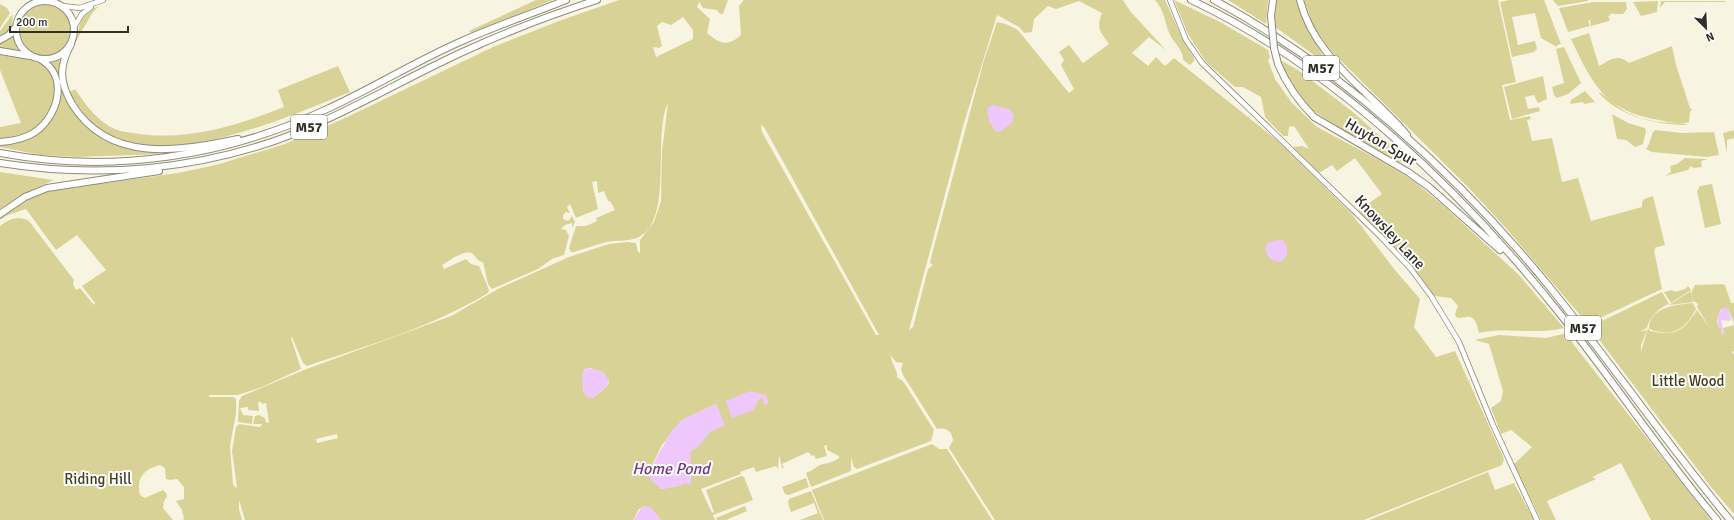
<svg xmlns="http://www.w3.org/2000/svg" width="1734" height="520" font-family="Signika,sans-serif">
  <rect width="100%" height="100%" fill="#f7f5e2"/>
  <path fill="#d9d296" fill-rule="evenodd" d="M536 0H553L471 33 469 31Z
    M619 0H728L723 14H720L717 10 703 8 699 2 697 7 710 19 707 33C720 44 728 47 741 35L739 6 744 0H1123L1130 11 1166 50 1149 37 1132 53 1148 66 1156 57 1165 66 1174 58 1278 141 1351 213 1395 270 1420 299 1414 327 1436 357 1455 351 1504 459 1502 465 1364 520H995L949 448 953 440C951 430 946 427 937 429L903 375 901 369 903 363 896 362 891 356C891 364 898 369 897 377L903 381 934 430 931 441 857 469 854 467 851 458V471L811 487 806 473C811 471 814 469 818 466 823 463 831 464 839 458V456L827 450V445L824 446 827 456 816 459 814 455 812 456 808 452 782 464 784 468H782L779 455 778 469 776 466 756 472 754 467 740 472 741 474 701 489 712 513 714 512 706 490 741 476 744 477 753 500 713 515 715 520H661L650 507 639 509 633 520H245L239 500V509L242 520H182L184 519 182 510 176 501 184 499V487L177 479 170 480 166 479 165 468 160 465C143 469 136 479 140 495L145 498 163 490 166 493 167 497 164 501 163 508 173 520H0V226C9 219 19 215 29 221L74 280 73 284 76 290 80 288 94 305 95 303 82 286 106 270 77 235 56 250 26 209 8 215 0 220V216L23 201 46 191 178 173 216 165 285 144 343 119 493 47 559 21ZM1079 1 1102 13C1096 28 1100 31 1109 44L1083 63 1069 45 1059 52 1064 60 1061 65 1074 89 1069 93 1018 30 1006 24 997 22 984 60 932 254 930 263 933 265 928 269 913 327 909 330 964 123 997 15 1019 27 1024 33 1032 32 1034 19 1048 6 1056 9ZM683 17 693 30V39L656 57 653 47 659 48 662 46 657 26 662 22 671 25ZM668 103 662 151 661 201 654 222 640 240V253L638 252 636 243 627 242 609 244 569 257 498 289 451 316 304 370 242 396 239 401 238 422 252 424 253 416 243 415 240 408 248 407V410L259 411 258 402H261L262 404 266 403 269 422 266 423 265 418 259 415 255 416 253 424H262L260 427 239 424 236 427 232 451 237 488 233 485 230 446 236 413V399L233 397H210L208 395H238L262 387 301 369 291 338 292 337 303 363 307 366C369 345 432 327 488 293L489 290 479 266 471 264 466 259 444 269 442 265C449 261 466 248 473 254 477 258 477 261 483 262L488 284 492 289 538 269 552 259 564 255 569 236 566 230 561 229 565 225 572 223V228L575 222 571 215V218L568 221 563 219V215L566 212 570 213 567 207 570 204 576 218 598 209 592 182 597 181 598 193 604 191 608 201H610L615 210 596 218 597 221 586 226H576L569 248 571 252H574C584 249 595 245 606 242 616 240 629 242 639 237 674 219 652 135 668 103ZM761 125 764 127 879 335H876L762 132ZM590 368 604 373 609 382 607 386 593 398 583 391V372L585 369ZM716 404 724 425 710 432 699 445 690 452 691 484 685 483 678 486 661 489 648 473 662 445 682 420ZM337 434 338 438 317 443 316 439Z
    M1155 0H1165L1183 40 1194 58V61L1190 65 1183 60C1184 51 1174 43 1170 35 1165 24 1164 9 1155 0Z
    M1174 0 1220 22 1268 50 1270 58 1268 60 1275 79 1292 103 1317 127 1379 160 1414 181 1446 208 1519 275 1564 328C1536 335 1507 327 1479 333 1477 326 1476 315 1466 317 1462 317 1461 319 1456 317L1455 314 1458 306 1451 298 1434 296 1391 244 1358 211 1382 194 1355 158 1337 171 1332 165 1319 173 1293 147 1302 146 1309 149 1294 126 1289 127 1288 136H1283L1265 117 1261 97 1243 87H1235L1206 62 1188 34Z
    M1228 0H1268L1266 24Z
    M1276 0H1296L1308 30 1326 60 1325 63 1274 26Z
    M1304 0H1498L1516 82 1502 85 1510 120 1530 116 1531 119 1527 120 1532 141 1552 138 1562 182 1578 178 1591 221 1642 207V202L1644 199 1653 196 1665 245 1654 248 1656 249 1654 250 1662 289 1600 318 1586 322 1505 227 1466 185 1329 49 1313 25Z
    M1509 0H1544L1561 44 1557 45V47L1541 38 1535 13 1512 17 1518 45 1535 41 1537 49 1534 52 1512 57 1500 2Z
    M1553 0H1588V1L1558 6Z
    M1658 1 1657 12 1641 16 1633 2Z
    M1661 1H1725L1726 2H1665L1660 8Z
    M1594 2H1626L1627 9 1623 14H1614L1612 13 1608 17 1610 19 1609 21 1591 26 1590 20 1588 21 1590 26 1568 32 1559 8Z
    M18 30a27 27 0 1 1 54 0a27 27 0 1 1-54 0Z
    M0 4 7 8 10 13 0 28Z
    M98 6V7L93 12 73 46C85 24 71 23 98 6Z
    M13 14 12 28 0 37V31Z
    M1589 33 1599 66C1610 60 1618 53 1629 63L1672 46 1676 65 1690 108 1692 110 1690 112 1689 122C1682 125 1667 122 1659 120 1606 112 1592 84 1571 39Z
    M13 36 21 52 0 50V43Z
    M1564 47 1581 83 1568 94 1557 98 1554 95 1552 87 1564 83 1556 49Z
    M0 55C12 56 29 57 40 63 61 76 58 109 40 124 29 134 14 136 0 139V127L21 123 0 70Z
    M62 58 60 64V78L68 102 113 143 138 151 159 152V154L77 157 41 155 0 147V144C41 146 56 120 61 84L46 62 58 60Z
    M1280 60 1298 70 1353 112 1401 155 1405 161 1400 162 1347 133 1314 111 1304 102 1289 82Z
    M338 66 350 92C290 116 172 169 110 136 91 126 80 109 69 92L75 89C85 104 98 122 115 129 121 132 128 132 133 133 185 142 236 126 284 107L278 90Z
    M1543 76 1547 99 1538 103 1534 95 1525 97 1528 109 1539 107 1540 111 1512 119 1504 87Z
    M1585 91 1595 102 1584 104 1583 102 1570 104 1571 100Z
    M1598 92C1606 95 1617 107 1626 112 1645 122 1668 123 1688 124 1682 126 1675 124 1669 124 1643 121 1616 113 1598 92Z
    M1612 114 1628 123 1645 128 1646 131 1643 144 1635 147 1626 140 1617 139Z
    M1655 130 1682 133 1714 132 1719 155 1707 157 1652 152 1646 149C1651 143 1650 135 1655 130Z
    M1734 130V138L1727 140V153L1723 133Z
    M1685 158 1708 159 1701 161 1702 167 1693 168 1692 166 1690 167 1688 170 1665 176 1671 172 1670 166 1677 164Z
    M0 172 54 180 32 190 0 209Z
    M1712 184 1721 224 1705 228 1697 191 1700 186Z
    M1722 284 1725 285 1731 303H1734V323L1728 309H1721L1717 320 1718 327 1721 328 1722 334H1724L1723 328 1734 325V351L1732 352 1734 354V514L1711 487 1588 325 1604 320 1662 292 1669 304C1660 307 1649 317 1647 328L1639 332 1647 330 1641 345V352L1648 328 1650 331C1675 336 1683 332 1697 310L1710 328 1697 307 1698 304 1692 300V291L1695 285Z
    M1688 286 1691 290 1671 303 1664 292 1672 290 1675 292 1685 289Z
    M1691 291 1693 302 1669 305Z
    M1693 303 1696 309C1689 323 1678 335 1661 332 1656 331 1652 331 1649 328 1649 307 1679 304 1693 303Z
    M1567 333 1574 345 1711 520H1651L1621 463 1592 477 1596 479 1547 501 1556 520H1541L1514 464 1532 447 1511 430 1501 434 1491 408 1501 401 1503 391 1489 344 1475 340 1499 335 1546 338Z
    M932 444 939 449H947L992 520H824L812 490Z
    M1488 472 1495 490 1514 483 1534 520H1369Z
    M806 478 809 487 789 495 785 494 782 487Z
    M811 491 823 520H800L818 513 814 503 791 512 788 503 789 499Z
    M745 506 747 511 726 520H717L716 518Z"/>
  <path fill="#eec7fc" d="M993 105 1009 109 1014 115 1012 123 999 132 995 131 989 121 987 108Z
    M1278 240H1283L1287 247V255L1281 262C1270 262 1263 254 1267 243Z
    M1725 307 1728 309 1731 319 1729 321 1721 320 1724 334H1722L1721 328 1718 327C1717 320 1718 311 1725 307Z
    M587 368 602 371 609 380 607 386 593 398C579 398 583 381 583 372Z
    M750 391 766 395 769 404 764 405 763 399 760 398 753 410 732 418 726 401Z
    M716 404 725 425 710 432 698 447 690 452 691 484 689 485 685 483 678 486 661 489 650 479 648 473 672 430 682 420Z
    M643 506 650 507 661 520H633Z"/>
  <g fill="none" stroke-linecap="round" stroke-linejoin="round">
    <defs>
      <path id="secondary" d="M1170 0 1186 40 1202 63 1381 237 1411 269 1431 296 1459 342 1493 425 1537 520
        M63 6 80 8 103 0
        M74 27 82 14 91 7"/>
      <path id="highway" d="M1191 0C1332 66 1464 193 1560 314 1614 381 1661 454 1717 520
        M1214 0C1341 68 1457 174 1548 285 1611 362 1667 444 1730 520
        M1300 0C1314 58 1370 91 1407 135
        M16 30a29 29 0 1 1 58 0a29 29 0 1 1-58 0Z
        M1271 16 1273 0
        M0 40 9 35 16 27
        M71 44C59 67 59 81 72 104 109 164 180 151 238 139
        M0 51 30 56
        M1278 64C1287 85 1298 101 1314 117L1408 172 1429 187 1500 250
        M0 142C13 141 25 139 35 132 59 115 69 76 40 59
        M0 153C111 174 225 157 327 109 373 88 416 61 462 41 496 26 531 14 566 0
        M0 163C99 179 202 170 296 133 355 109 409 76 467 50 509 31 553 14 597 0
        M0 214 25 197 47 188 159 171"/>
    </defs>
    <use href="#secondary" stroke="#8e8c7a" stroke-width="6"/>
    <use href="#highway" stroke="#8e8c7a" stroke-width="8"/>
    <use href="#secondary" stroke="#fff" stroke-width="4.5"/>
    <use href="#highway" stroke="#fff" stroke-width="6"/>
    <defs>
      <path id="highway-bridge" d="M1271 16 1274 48 1278 64"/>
    </defs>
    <use href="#highway-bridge" stroke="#8e8c7a" stroke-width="8" stroke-linecap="butt"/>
    <use href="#highway-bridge" stroke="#fff" stroke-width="6"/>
  </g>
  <g text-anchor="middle" stroke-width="4" stroke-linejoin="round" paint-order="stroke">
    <g fill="#fff" stroke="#6e6d68" stroke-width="1">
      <rect x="1303" y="56" width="36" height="24" rx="3"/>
      <rect x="291" y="115" width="36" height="24" rx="3"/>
      <rect x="1565" y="316" width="36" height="24" rx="3"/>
    </g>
    <g font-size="14" font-weight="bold" fill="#302f28">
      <text x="1321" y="73">M57</text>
      <text x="309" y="132">M57</text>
      <text x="1583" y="333">M57</text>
    </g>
    <g font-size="15" fill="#302f28" stroke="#fff">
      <text transform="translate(1381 142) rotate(30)" y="5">Huyton Spur</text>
      <text transform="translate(1390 232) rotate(47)" y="5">Knowsley Lane</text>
    </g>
    <g font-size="15" fill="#423e1a" stroke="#fff">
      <text x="1688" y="386">Little Wood</text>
      <text x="98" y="484">Riding Hill</text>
    </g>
    <g font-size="16" font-style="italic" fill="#723885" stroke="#fff">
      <text x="671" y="474">Home Pond</text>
    </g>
  </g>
  <g transform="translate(1706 28) rotate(156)" stroke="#ffffff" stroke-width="3" paint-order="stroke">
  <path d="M0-3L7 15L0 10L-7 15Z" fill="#302f28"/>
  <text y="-6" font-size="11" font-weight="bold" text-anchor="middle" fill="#302f28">N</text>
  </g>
  <path d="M10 26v6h118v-6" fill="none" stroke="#302f28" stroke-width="2"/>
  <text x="16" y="26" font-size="12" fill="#302f28" stroke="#ffffff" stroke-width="3" paint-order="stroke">200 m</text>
</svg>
